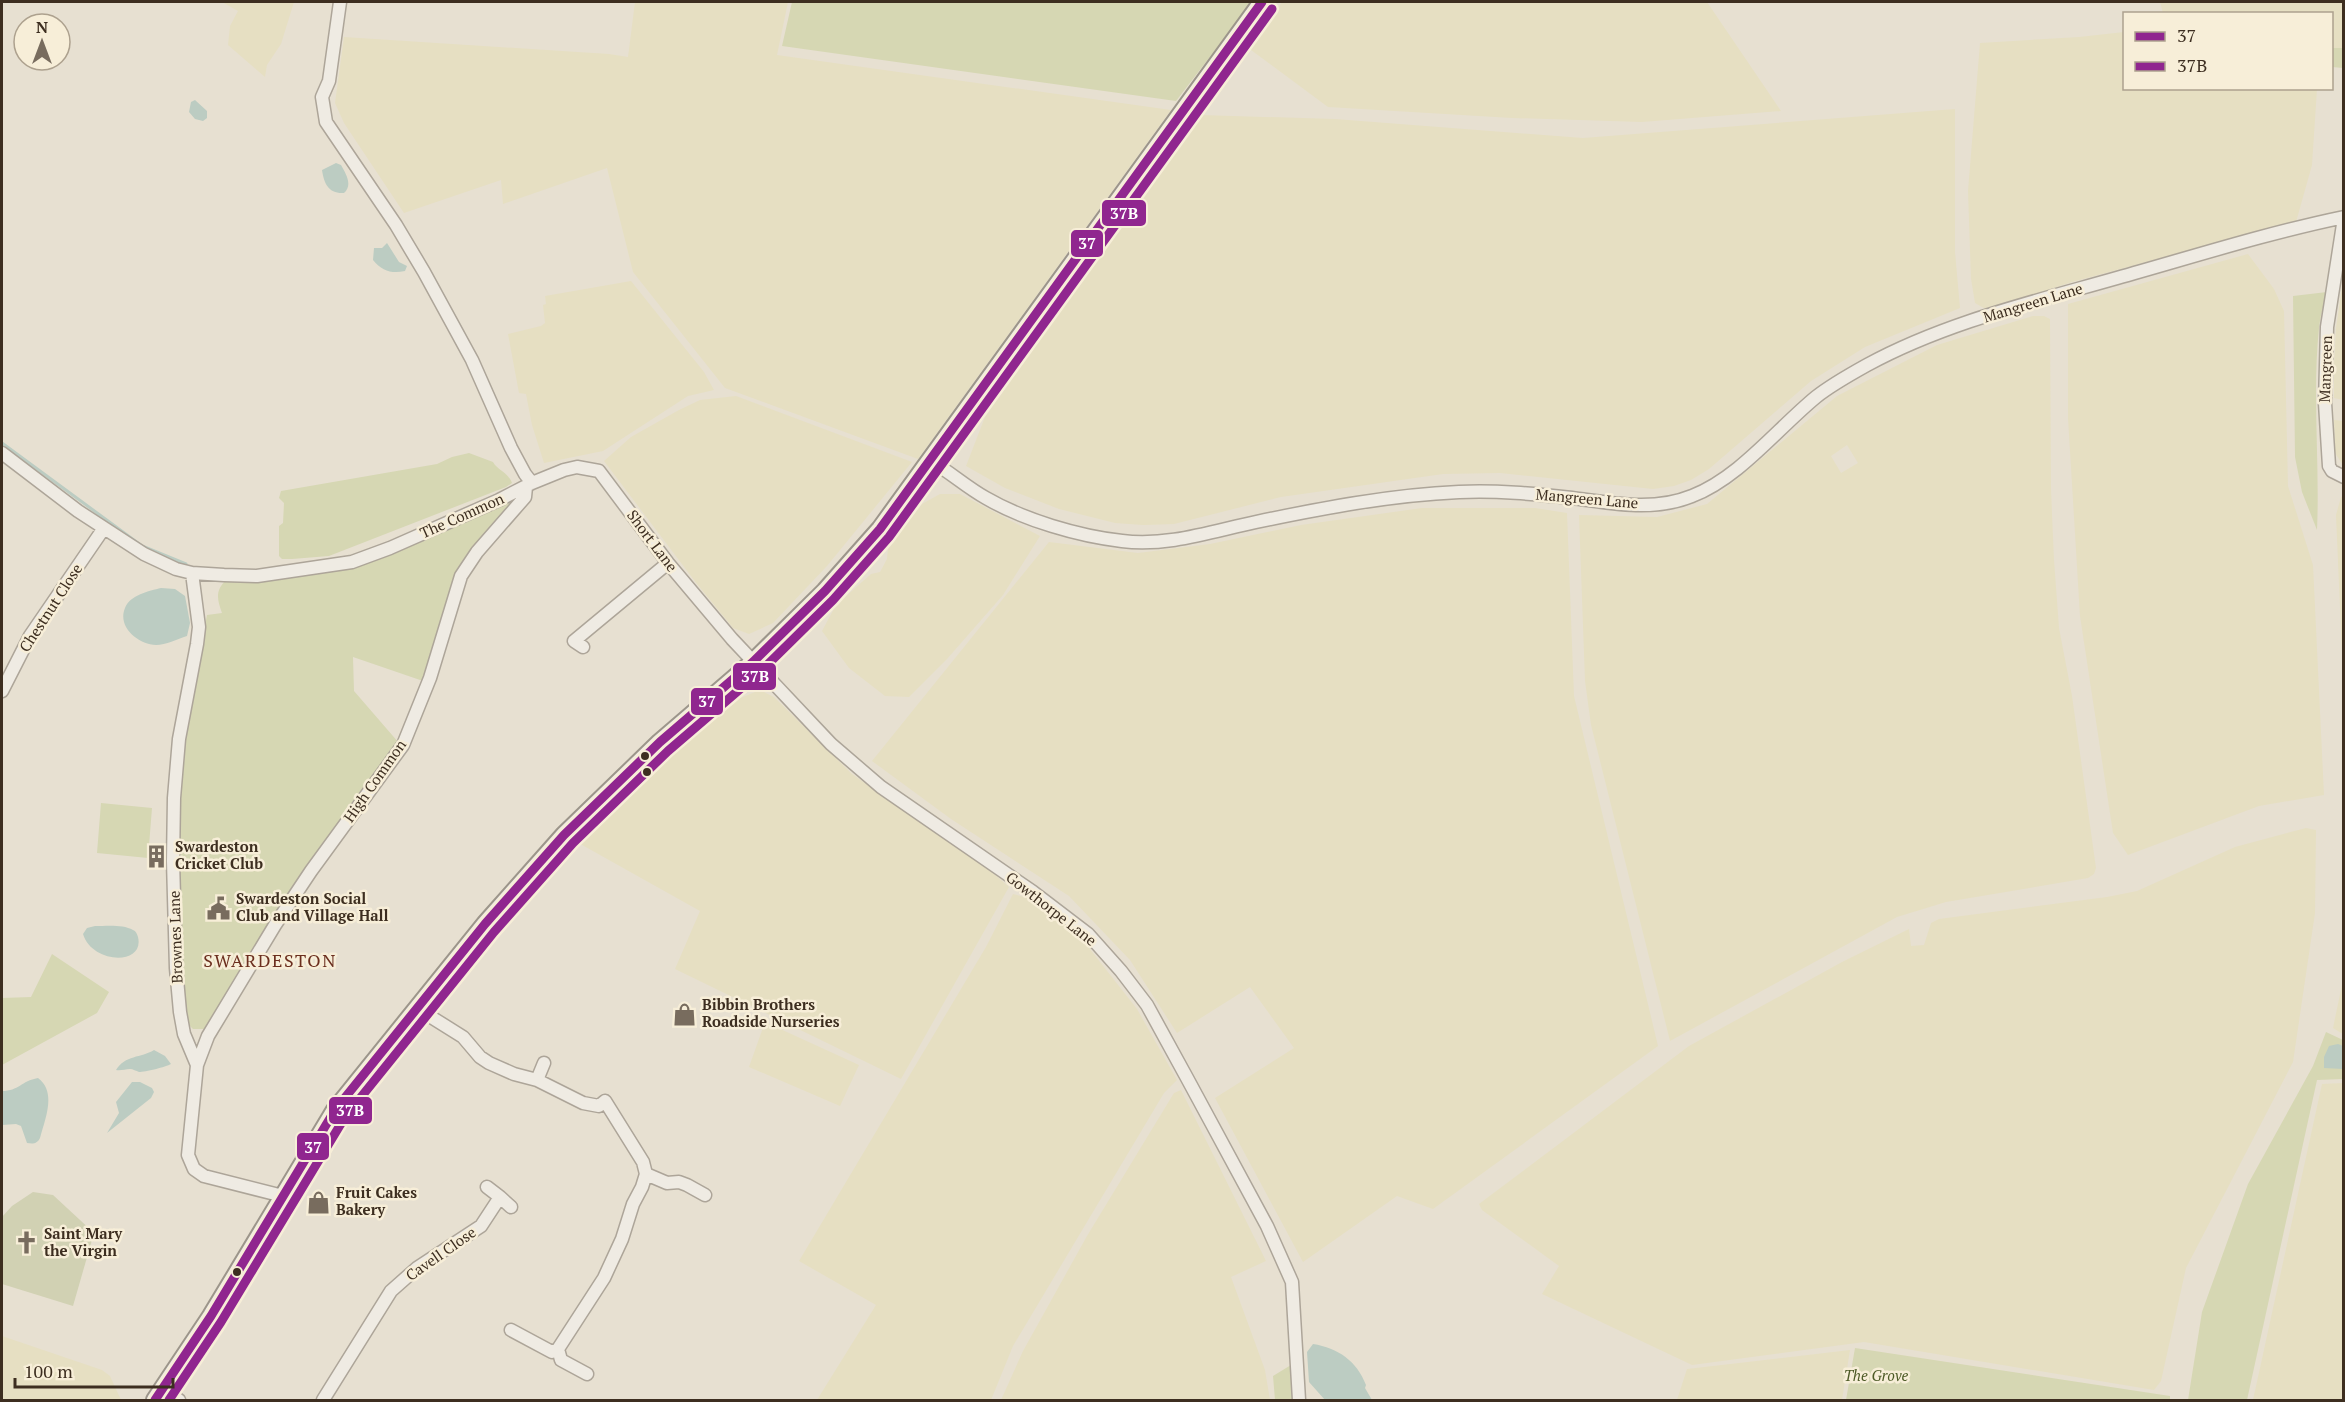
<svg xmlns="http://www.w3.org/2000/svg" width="2345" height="1402" font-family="'PT Serif',serif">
  <rect width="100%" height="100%" fill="#e7e0d1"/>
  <path fill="#e6dfc2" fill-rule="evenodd" d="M222 2H294L281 44 267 65 265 77 228 45 230 26 238 11Z
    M635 2H788L777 55 1171 110 918 459 725 388 633 272 607 168 503 204 501 180 404 213 344 123 335 103 344 37 609 54 628 57Z
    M1282 2H1707L1781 111 1642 122 1512 118 1328 107 1247 47Z
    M2160 2H2343V48H2332V14L2163 13Z
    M2124 32V88L2317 89 2312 165 2296 222 2072 282 1987 310 1975 303 1971 279 1968 191 1980 43 2079 37Z
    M1955 109V252L1960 308 1865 347 1811 381 1709 469 1691 480 1674 486 1653 489 1500 473 1443 474 1281 497 1174 524 1143 525 1115 523 1059 509 1005 488 966 466 985 417 1200 115 1335 119 1583 138Z
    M2248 254 2274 289 2284 311 2288 486 2313 565 2324 795 2259 806 2128 855 2113 833 2080 616 2068 418V304Z
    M631 281 704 372 714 390 688 396 603 451 544 463 532 425 526 394 519 393 508 334 541 326 545 323 543 305 546 304 545 296Z
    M2343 281V400L2334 398V366L2336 328Z
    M2033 316H2044L2050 319 2051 490 2054 560 2059 628 2072 696 2096 868 2094 874 2088 878 1946 902 1897 917 1670 1041 1591 725 1585 681 1579 515 1657 517 1707 504 1837 396 1937 345ZM1847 445 1858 463 1841 473 1831 456Z
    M736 396 912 462 827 566 773 623 749 634 733 628 697 584 604 461 631 437 679 410 700 400Z
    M2334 420 2343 421V465L2335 453Z
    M940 494H960L1040 536 1003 595 947 659 909 697 885 696 849 668 822 631 836 605 871 574 880 572 887 559 888 548 922 504Z
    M2343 496H2344L2343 678 2336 515 2341 497Z
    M1422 508H1535L1567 513 1574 696 1658 1046 1433 1209 1397 1196 1303 1262 1215 1098 1294 1048 1250 987 1177 1033 1130 960 1069 896 951 819 872 761 1049 542 1138 553 1210 544 1301 525Z
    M755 692H764L774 697 852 774 993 873 1009 887 901 1079 675 969 700 911 575 841 715 714 738 699Z
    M2306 828 2316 830 2315 913 2293 1062 2186 1268 2161 1381 2154 1390 1864 1342 1692 1365 1542 1294 1559 1266 1482 1210 1479 1204 1689 1046 1842 962 1909 929 1911 946 1924 945 1931 923 1939 919 2107 897 2137 891 2235 847Z
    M1013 894 1028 898 1082 939 1137 1009 1177 1080 1164 1093 1013 1346 991 1400H817L876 1305 799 1261 986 947Z
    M2343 980V1034L2333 1028Z
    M765 1022 859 1065 840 1106 749 1067Z
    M2343 1083V1400H2253L2322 1084Z
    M1181 1090 1266 1261 1231 1277 1265 1370 1270 1400H1001L1023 1351 1087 1236 1174 1093Z
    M2 1336 102 1370 110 1376 121 1400H2Z
    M1850 1350 1842 1400H1677L1687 1369Z"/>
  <path fill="#d6d7b3" d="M792 2H1252L1176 101 782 46Z
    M2343 48V68L2332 67V48Z
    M2327 292C2324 304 2320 316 2319 328 2312 395 2320 463 2317 530L2302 492 2295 457 2293 296Z
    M469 453 493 462C498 471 508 472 512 483L506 487 329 556 292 559H282L279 556V526L283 523 284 503 279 498 281 491 437 464 452 457Z
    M520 495 460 568 451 587 423 681 353 657 354 691 399 743 206 1029H193L188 1024 180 968 177 840 183 740 207 615 222 613C217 599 215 591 226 580L311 573Z
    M101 803 152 808 148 858 97 853Z
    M52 954 109 992 97 1013 2 1065V998L31 997Z
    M2326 1032 2343 1040V1079L2317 1080 2247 1400H2188L2202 1312 2248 1184 2313 1066Z
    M1855 1348 2170 1396V1400H1846Z
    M1291 1365 1295 1400H1275L1273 1376Z"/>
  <path fill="#d1d1b3" d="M33 1192 53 1195 94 1233 73 1306 2 1284V1217L12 1206Z"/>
  <path fill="#bcccc2" d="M195 100 207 111V118L203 121 195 119 189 112 191 102Z
    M336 163 341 165C346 174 353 185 344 193 329 194 324 184 322 170Z
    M387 243 399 262 407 266 405 271C392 274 382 271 373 260L374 248H382Z
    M161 588 175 589 185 596 190 623 187 636C177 639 166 645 156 645 138 644 117 627 125 608 130 595 149 591 161 588Z
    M95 926C106 926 123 924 133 930 136 931 137 934 138 937 145 966 92 964 83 934L87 928Z
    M2338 1044 2343 1046V1069L2324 1068V1057L2329 1046Z
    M154 1050 165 1056 171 1064C166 1067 145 1072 139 1072 136 1071 133 1069 130 1069 125 1069 121 1071 116 1070 125 1055 141 1058 154 1050Z
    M38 1078C57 1092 45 1119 40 1138 37 1144 33 1144 27 1143L21 1126 16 1124 2 1125V1091C19 1091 21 1081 38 1078Z
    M132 1082H140L152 1088 154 1092 151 1098 107 1133 119 1113 116 1102Z
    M1313 1344C1338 1348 1357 1361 1366 1385L1365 1388 1372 1400H1325L1309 1382 1307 1352Z"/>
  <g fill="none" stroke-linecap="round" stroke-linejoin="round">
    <path stroke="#bcccc2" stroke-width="3" d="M2 443 142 546 186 564"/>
    <defs>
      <path id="minor" d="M340 2 329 81 322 97 326 122 396 225 424 272 472 360 511 448 525 474 532 483
        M2344 218 2327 327 2325 403 2329 466 2332 471 2344 477
        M2 453 78 511 144 554 176 569 192 573 224 575 257 576 352 562 390 548 499 500 532 483 564 470 577 467 599 471 668 563 732 639 831 744 881 787 1033 892 1088 934 1121 971 1147 1005 1187 1078 1267 1226 1292 1282 1299 1400
        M929 460C949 471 966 487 986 498 1024 520 1078 536 1122 541 1167 547 1213 531 1256 522 1323 508 1391 495 1459 492 1496 490 1535 494 1572 498 1612 503 1653 512 1692 496 1739 478 1777 429 1816 397 1831 385 1849 375 1867 365 1944 323 2033 302 2117 278 2192 257 2267 233 2344 217
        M192 573 199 627 197 644 179 739 174 798 173 861 176 968 180 1012 184 1034 197 1065 188 1155 194 1169 204 1176 283 1196
        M583 647 574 641 668 563
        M2 691 30 636 104 528
        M419 1005 431 1017 463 1037 480 1057 489 1063 514 1074 537 1080 583 1103 599 1106 605 1101 643 1162 646 1174 642 1187 633 1204 622 1239 604 1278 558 1349 561 1360 587 1374
        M197 1065 208 1036 275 925 311 871 403 745 430 678 461 576 477 552 525 497 526 487
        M537 1080 544 1063
        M646 1174 667 1183 679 1182 687 1185 705 1195
        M500 1197 511 1207
        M511 1330 552 1352 558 1349
        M161 1391 179 1400
        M323 1400 391 1291 417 1268 481 1226 500 1197 487 1187"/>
      <path id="secondary" d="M155 1400 211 1316 335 1110 485 924 564 835 660 742 753 662 825 591 880 529 1262 2"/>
    </defs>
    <use href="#minor" stroke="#ada599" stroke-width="15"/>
    <use href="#secondary" stroke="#9c958a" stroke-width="20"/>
    <use href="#minor" stroke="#efebe3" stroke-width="12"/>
    <use href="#secondary" stroke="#efebe3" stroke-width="16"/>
    <defs>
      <path id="bus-1" d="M155 1400 211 1316 335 1110 485 924 564 835 660 742 753 662 825 591 880 529 1262 2"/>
      <path id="bus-2" d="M169 1400 221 1322 345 1117 494 932 573 843 668 751 761 671 833 600 889 537 1272 9"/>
    </defs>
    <use href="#bus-1" stroke="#f7eed8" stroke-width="14"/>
    <use href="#bus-2" stroke="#f7eed8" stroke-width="14"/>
    <use href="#bus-1" stroke="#90268f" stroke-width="9"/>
    <use href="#bus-2" stroke="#90268f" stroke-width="9"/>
  </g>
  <defs>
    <symbol id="building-bare" viewBox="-9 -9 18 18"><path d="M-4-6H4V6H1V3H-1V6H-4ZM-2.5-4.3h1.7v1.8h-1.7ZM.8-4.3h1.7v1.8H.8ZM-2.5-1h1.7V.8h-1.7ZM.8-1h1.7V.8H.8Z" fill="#786c5e" stroke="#f7eed8" stroke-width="2.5" paint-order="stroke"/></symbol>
    <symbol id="civic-bare" viewBox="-9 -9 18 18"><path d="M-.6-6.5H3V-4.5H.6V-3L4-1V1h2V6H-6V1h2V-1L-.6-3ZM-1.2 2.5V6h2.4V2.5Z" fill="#786c5e" stroke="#f7eed8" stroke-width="2.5" paint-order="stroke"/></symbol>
    <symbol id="shop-bare" viewBox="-9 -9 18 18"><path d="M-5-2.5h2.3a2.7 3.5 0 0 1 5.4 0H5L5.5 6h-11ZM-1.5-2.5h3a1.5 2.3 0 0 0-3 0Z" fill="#786c5e" stroke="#f7eed8" stroke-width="2.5" paint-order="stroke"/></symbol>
    <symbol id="church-bare" viewBox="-9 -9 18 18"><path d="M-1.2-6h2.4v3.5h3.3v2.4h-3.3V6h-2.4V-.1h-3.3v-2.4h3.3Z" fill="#786c5e" stroke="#f7eed8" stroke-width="2.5" paint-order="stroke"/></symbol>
  </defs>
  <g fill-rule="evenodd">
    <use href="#building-bare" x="140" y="840" width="33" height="33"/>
    <use href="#civic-bare" x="202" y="892" width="33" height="33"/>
    <use href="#shop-bare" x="668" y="998" width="33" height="33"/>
    <use href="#shop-bare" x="302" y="1186" width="33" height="33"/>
    <use href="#church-bare" x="10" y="1226" width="33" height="33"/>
  </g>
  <g fill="#3d2e20" stroke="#f7eed8" stroke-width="2">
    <circle cx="645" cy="756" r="5"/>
    <circle cx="647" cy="772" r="5"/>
    <circle cx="237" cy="1272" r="5"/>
  </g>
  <g text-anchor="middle" stroke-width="5" stroke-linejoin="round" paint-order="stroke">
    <g font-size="15" fill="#3d2e20" stroke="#f7eed8">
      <text transform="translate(2033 303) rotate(-17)" y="5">Mangreen Lane</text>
      <text transform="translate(2326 369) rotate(-88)" y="5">Mangreen</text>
      <text transform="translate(1587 499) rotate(5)" y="5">Mangreen Lane</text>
      <text transform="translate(462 516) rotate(-24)" y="5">The Common</text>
      <text transform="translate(652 541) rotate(53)" y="5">Short Lane</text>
      <text transform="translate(51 608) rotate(-57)" y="5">Chestnut Close</text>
      <text transform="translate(375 781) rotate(-55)" y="5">High Common</text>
      <text transform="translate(1051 909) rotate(38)" y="5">Gowthorpe Lane</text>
      <text transform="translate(176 937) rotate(-92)" y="5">Brownes Lane</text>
      <text transform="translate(441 1254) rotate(-35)" y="5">Cavell Close</text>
    </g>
    <g font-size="15" font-weight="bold" fill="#3d2e20" stroke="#f7eed8" text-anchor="start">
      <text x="175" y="852">Swardeston<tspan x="175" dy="17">Cricket Club</tspan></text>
      <text x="236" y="904">Swardeston Social<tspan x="236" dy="17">Club and Village Hall</tspan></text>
      <text x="702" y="1010">Bibbin Brothers<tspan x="702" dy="17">Roadside Nurseries</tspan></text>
      <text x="336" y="1198">Fruit Cakes<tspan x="336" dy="17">Bakery</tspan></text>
      <text x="44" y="1239">Saint Mary<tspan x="44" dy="17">the Virgin</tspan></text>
    </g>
    <g font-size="15" font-style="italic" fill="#4d5a26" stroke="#f7eed8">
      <text x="1876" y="1381">The Grove</text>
    </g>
    <g font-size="18" letter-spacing="1.5" fill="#6b2e1e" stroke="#f7eed8">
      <text x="270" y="967">SWARDESTON</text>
    </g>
  </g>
  <g stroke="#f7eed8" stroke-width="2">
    <rect x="1101" y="199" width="46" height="28" rx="6" fill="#90268f"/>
    <rect x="1070" y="229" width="34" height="29" rx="6" fill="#90268f"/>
    <rect x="732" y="662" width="45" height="29" rx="6" fill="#90268f"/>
    <rect x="690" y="687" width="34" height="29" rx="6" fill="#90268f"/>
    <rect x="328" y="1096" width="45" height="29" rx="6" fill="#90268f"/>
    <rect x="296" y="1132" width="34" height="29" rx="6" fill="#90268f"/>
  </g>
  <g font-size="16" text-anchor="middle" font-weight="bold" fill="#fff">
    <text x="1124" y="219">37B</text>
    <text x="1087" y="249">37</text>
    <text x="755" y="682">37B</text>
    <text x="707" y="707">37</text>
    <text x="350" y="1116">37B</text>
    <text x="313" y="1153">37</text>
  </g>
  <rect width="2345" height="1402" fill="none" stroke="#3d2e20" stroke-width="6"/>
  <rect x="2123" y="12" width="210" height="78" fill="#f7eed8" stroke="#ada18e" stroke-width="1.5"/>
  <rect x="2135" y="32" width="30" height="9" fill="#90268f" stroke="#ada18e" stroke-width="1.5"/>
  <text x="2177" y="42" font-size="18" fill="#3d2e20">37</text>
  <rect x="2135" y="62" width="30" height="9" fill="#90268f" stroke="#ada18e" stroke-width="1.5"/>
  <text x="2177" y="72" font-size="18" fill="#3d2e20">37B</text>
  <g transform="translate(42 42)"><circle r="28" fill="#f7eed8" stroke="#ada18e" stroke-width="1.5"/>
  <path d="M0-4.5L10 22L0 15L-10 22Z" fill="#786c5e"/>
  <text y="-9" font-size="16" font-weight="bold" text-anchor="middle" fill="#3d2e20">N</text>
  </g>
  <path d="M15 1378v9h158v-9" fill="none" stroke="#3d2e20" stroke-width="3"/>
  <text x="24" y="1378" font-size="18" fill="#3d2e20" stroke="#f7eed8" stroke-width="4.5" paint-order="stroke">100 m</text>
</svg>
